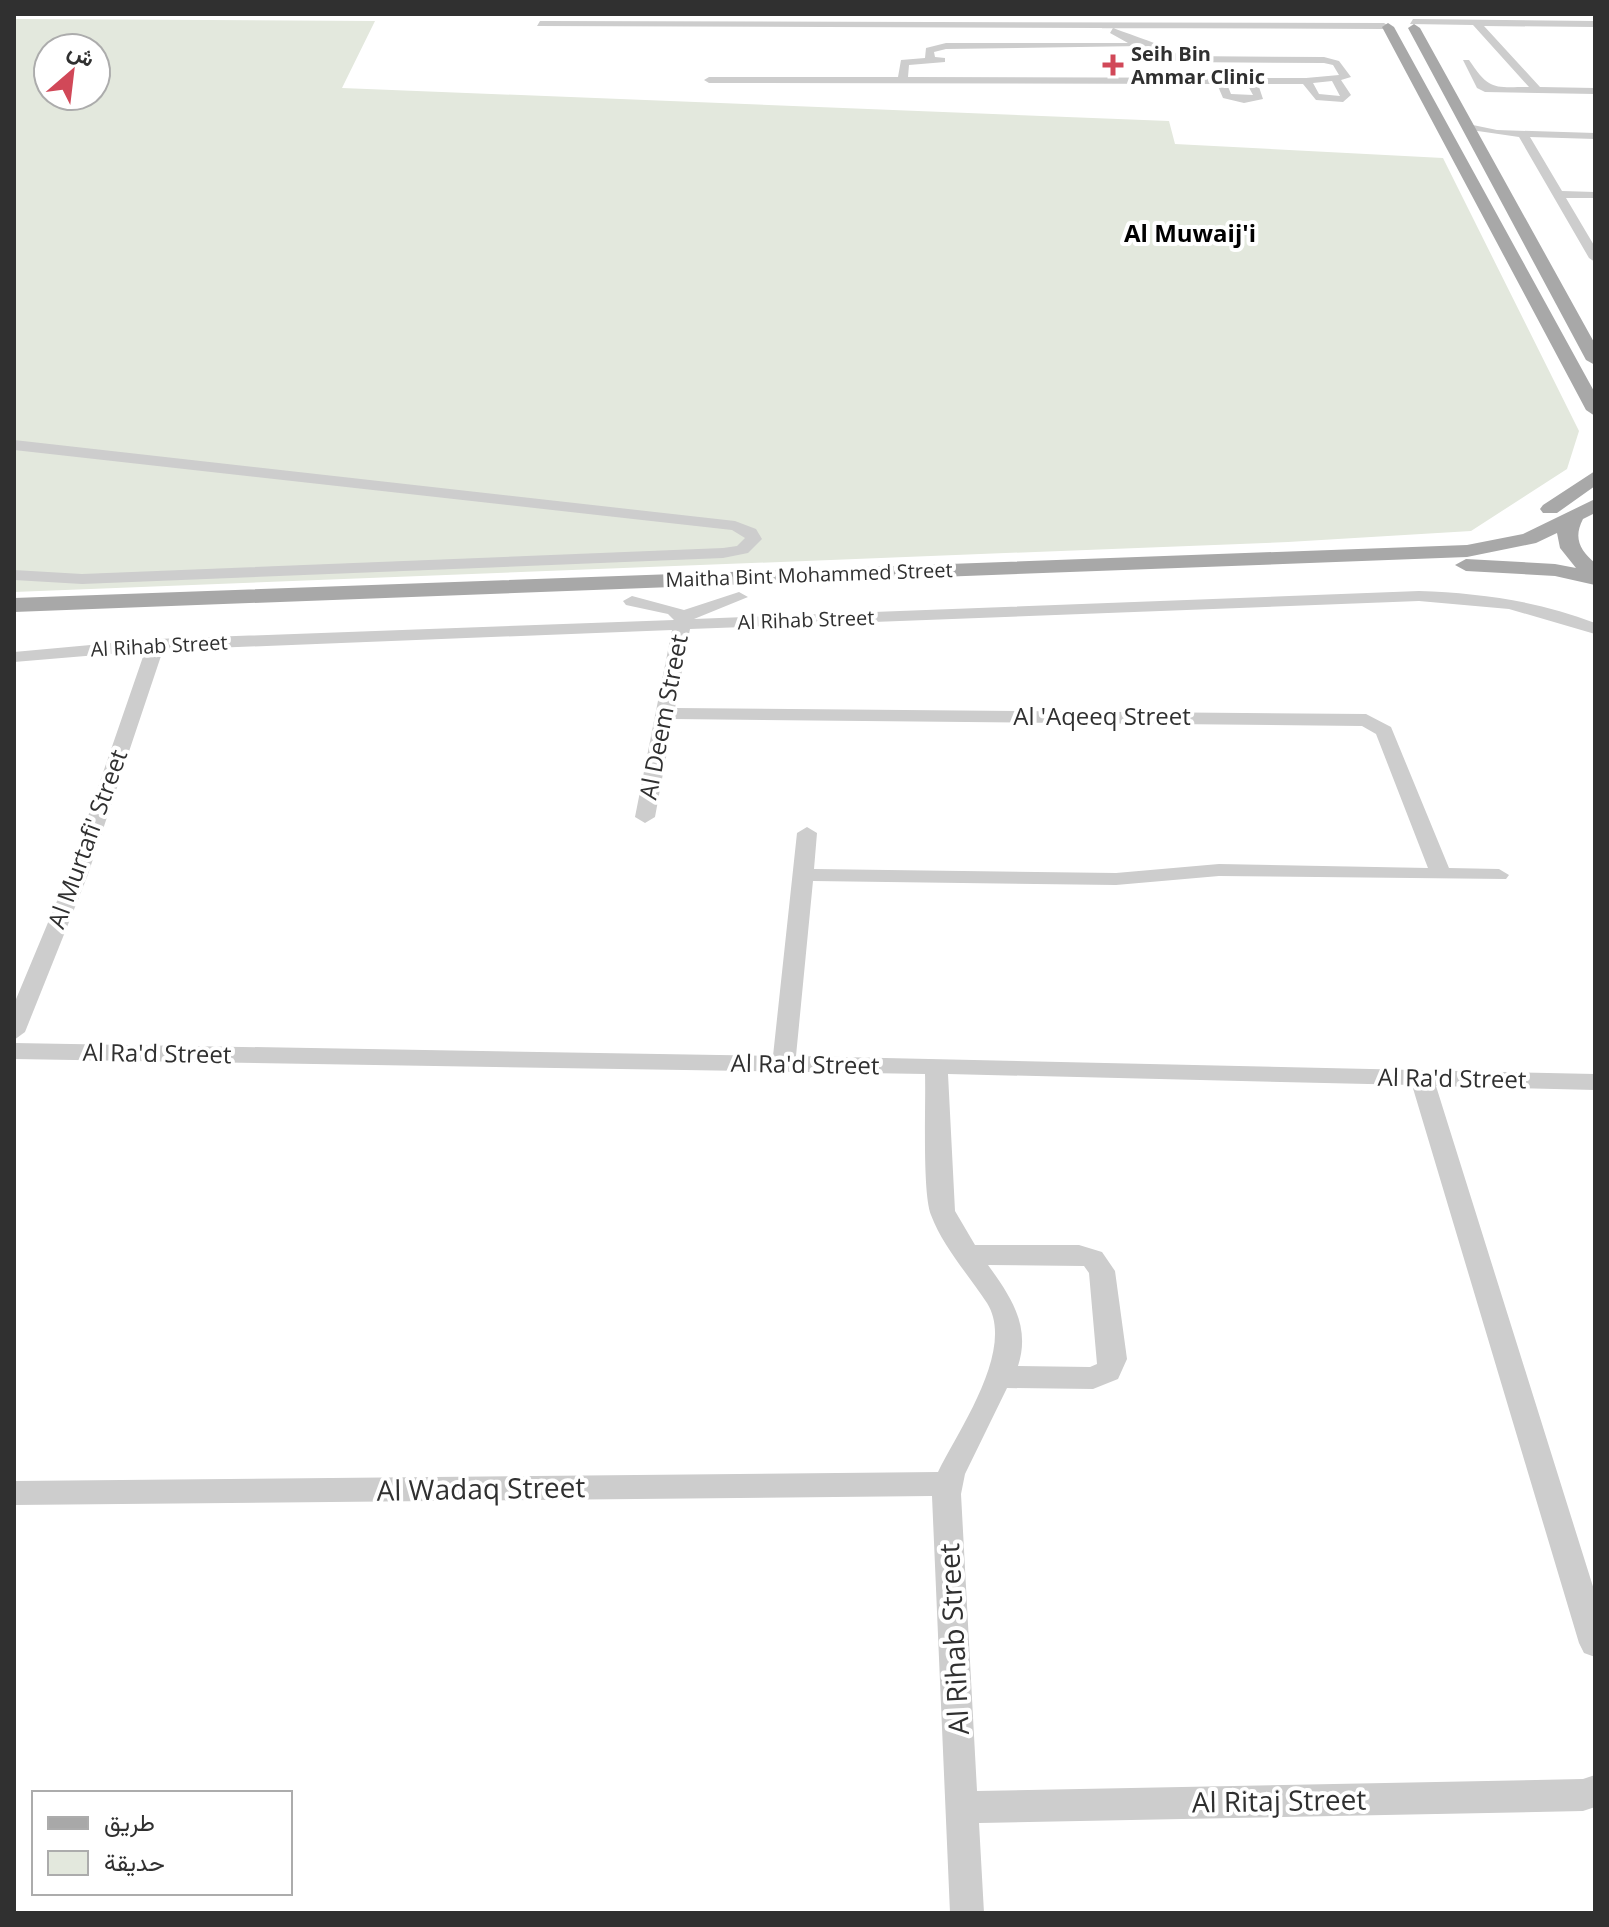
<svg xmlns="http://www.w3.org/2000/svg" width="1609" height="1927" font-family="'Open Sans',Vazirmatn,sans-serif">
  <rect width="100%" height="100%" fill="#fff"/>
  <path fill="#e3e8dd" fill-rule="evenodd" d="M14 19 375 21 342 88 1169 121 1175 144 1443 158 1579 431 1567 469 1471 531 1288 542 14 592ZM48 48H96V96H48Z"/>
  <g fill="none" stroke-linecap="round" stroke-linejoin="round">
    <path fill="#cdcdcd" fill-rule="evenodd" d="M1413 19 1595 21V27L1484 26 1540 87 1595 88V94L1485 92 1477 88 1463 60H1469C1490 91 1493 87 1529 87L1473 25 1410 24Z
      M540 21 1384 23 1389 26 1384 29 537 26Z
      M1113 28C1136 37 1160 43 1180 56L1324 57 1339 61 1351 77 1341 80 1351 95 1343 102 1316 100 1303 84H1258L1263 99 1244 103 1223 98 1217 84 709 83 704 80 709 77H898L901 60 925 58 926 48 946 43H1128L1110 33ZM1142 46 1157 49 1178 62 1324 63 1333 65 1339 75 1306 78 908 77 909 65 945 62V58L935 57 934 52 946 49ZM1332 81 1340 96 1319 94 1313 83ZM1227 84H1247L1253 95 1231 94Z
      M1468 124 1497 130 1595 133V139L1530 137 1562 191 1595 192V198H1566L1595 247V262L1589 258 1519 137 1464 129Z
      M14 440 735 521 756 529 762 539 748 553 723 558 82 584 14 580V570L82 574 723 548 737 546 745 538 732 530 14 450Z
      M1419 591C1479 593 1538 601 1595 623V634L1509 609 1419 601 690 629 675 708 1366 714 1391 727 1449 868 1499 869 1509 875 1506 879 1219 876 1116 885 813 881 796 1056 1595 1074V1090L1436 1086 1595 1593V1657L1584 1653 1579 1643 1412 1085 948 1074 955 1211 975 1245H1079L1102 1252 1115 1271 1127 1359 1118 1379 1093 1389 1007 1388 965 1474 961 1494 977 1791 1583 1779 1595 1775V1807L1583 1811 979 1823 984 1913H950L932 1496 14 1505V1481L938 1472C959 1429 1016 1349 987 1303 968 1274 943 1247 931 1215 922 1191 926 1104 925 1074L14 1059V1043L773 1056 797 833 807 827 817 833 814 869 1116 873 1219 864 1428 868 1376 734 1362 726 673 719 655 817 645 823 635 817 672 630 163 650 87 877 25 1032 14 1040V1004L67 877 145 651 14 662V652L156 639 674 620 668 614 626 605 623 601 632 596 684 610 739 592 748 597 694 619ZM988 1265 1084 1266 1089 1273 1097 1364 1090 1367 1018 1366C1031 1326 1011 1297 988 1265Z"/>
    <path fill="#a8a8a8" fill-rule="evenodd" d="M1388 23 1394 27 1595 393V416L1586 410 1382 27Z
      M1414 24 1420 28 1595 344V365L1586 360 1408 28Z
      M1595 471V486L1557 513H1543L1540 509 1543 505Z
      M1595 499V513L1583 519C1573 538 1580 550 1595 563V585L1555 576 1466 571 1455 565 1466 559 1555 564 1576 568 1560 548 1557 533 1536 543 1467 557 14 612V598L1467 545 1523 534Z"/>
  </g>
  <path fill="#d14858" stroke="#fff" stroke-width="3" d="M1109 53h8v8h8v8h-8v8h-8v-8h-8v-8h8z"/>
  <g text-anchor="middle" stroke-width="8" stroke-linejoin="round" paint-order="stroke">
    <g font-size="20" font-weight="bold" fill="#303030" stroke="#fff" text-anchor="start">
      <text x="1131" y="61">Seih Bin<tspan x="1131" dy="23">Ammar Clinic</tspan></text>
    </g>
    <g font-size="20" fill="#303030" stroke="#fff">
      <text transform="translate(809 575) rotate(-2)" y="7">Maitha Bint Mohammed Street</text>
      <text transform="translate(806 620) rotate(-2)" y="7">Al Rihab Street</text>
      <text transform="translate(159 646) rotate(-3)" y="7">Al Rihab Street</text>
    </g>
    <g font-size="24" font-weight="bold" fill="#000" stroke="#fff">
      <text x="1190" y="242">Al Muwaij'i</text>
    </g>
    <g font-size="24" fill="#303030" stroke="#fff">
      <text transform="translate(664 717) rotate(-79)" y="8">Al Deem Street</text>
      <text x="1102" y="725">Al 'Aqeeq Street</text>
      <text transform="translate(88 839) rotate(-70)" y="8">Al Murtafi' Street</text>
      <text transform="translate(157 1054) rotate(1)" y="8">Al Ra'd Street</text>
      <text transform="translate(805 1065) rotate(1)" y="8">Al Ra'd Street</text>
      <text transform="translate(1452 1079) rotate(1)" y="8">Al Ra'd Street</text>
    </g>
    <g font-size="28" fill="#303030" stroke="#fff">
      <text transform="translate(481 1489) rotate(-1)" y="10">Al Wadaq Street</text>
      <text transform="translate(954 1639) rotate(-93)" y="10">Al Rihab Street</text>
      <text transform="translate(1279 1801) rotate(-1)" y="10">Al Ritaj Street</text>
    </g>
  </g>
  <rect width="1609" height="1927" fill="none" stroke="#303030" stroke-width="32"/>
  <rect x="32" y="1791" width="260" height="104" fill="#ffffff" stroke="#acacac" stroke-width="2"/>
  <rect x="48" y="1817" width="40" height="12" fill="#a8a8a8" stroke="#acacac" stroke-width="2"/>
  <text x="104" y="1831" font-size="24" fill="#303030">طريق</text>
  <rect x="48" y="1851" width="40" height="24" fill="#e3e8dd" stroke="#acacac" stroke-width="2"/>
  <text x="104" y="1871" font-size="24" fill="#303030">حديقة</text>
  <g transform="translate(72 72) rotate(28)"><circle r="38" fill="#ffffff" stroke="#acacac" stroke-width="2"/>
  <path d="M0-6L14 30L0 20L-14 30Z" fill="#d14858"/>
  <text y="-12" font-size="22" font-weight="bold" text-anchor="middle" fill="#303030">ش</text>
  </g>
</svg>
